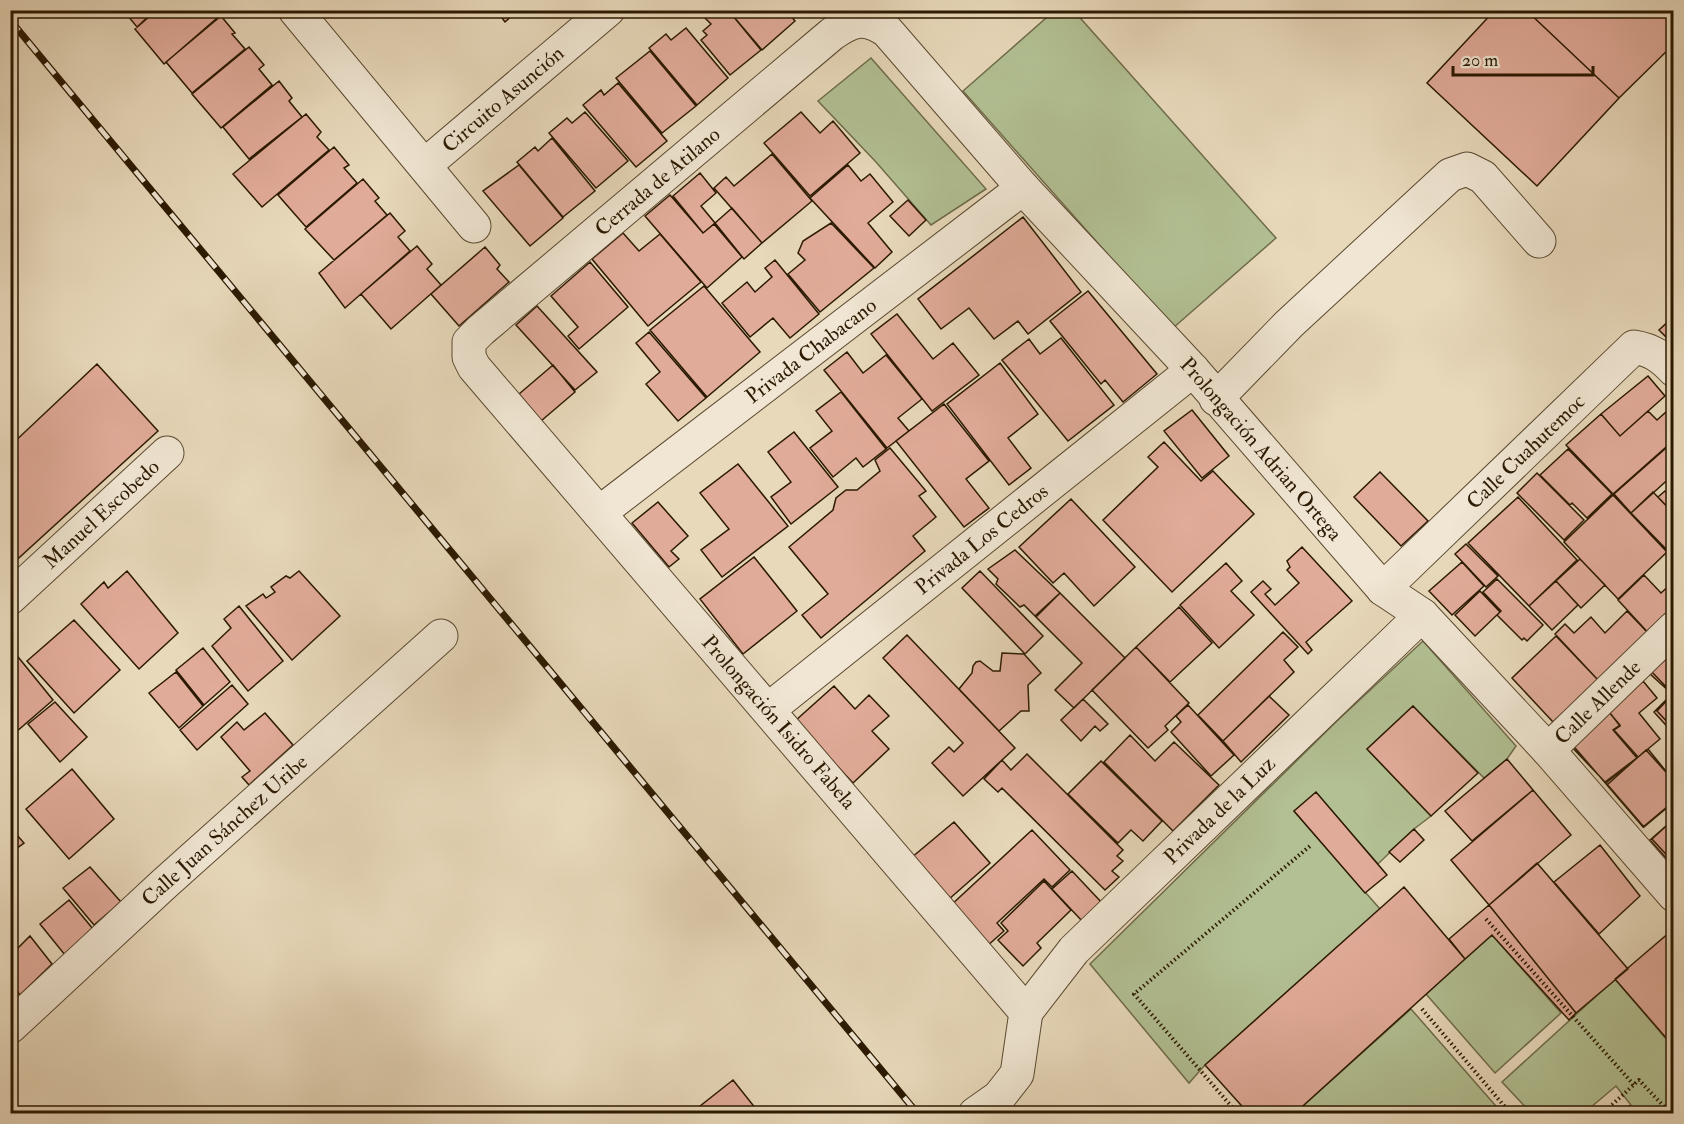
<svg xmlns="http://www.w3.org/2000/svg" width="1684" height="1124" font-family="'IM FELL Double Pica',serif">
  <rect width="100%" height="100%" fill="#e8d9bb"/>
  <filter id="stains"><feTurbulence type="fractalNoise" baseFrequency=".00333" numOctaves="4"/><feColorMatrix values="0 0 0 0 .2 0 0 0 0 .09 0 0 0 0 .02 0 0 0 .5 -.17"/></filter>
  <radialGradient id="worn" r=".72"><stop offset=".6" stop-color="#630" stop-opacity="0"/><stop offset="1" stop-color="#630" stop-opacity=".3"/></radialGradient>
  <path fill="#b2c093" stroke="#6e6c4a" stroke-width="1.5" d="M1054 11H1074L1276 238 1173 328 963 91Z
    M871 58 986 189 931 225 876 162 818 101Z
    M1423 641 1516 746 1507 759 1484 778 1413 706 1367 749 1431 816 1414 829 1378 864 1316 793 1294 811 1380 909 1205 1065 1189 1083 1090 964 1339 719Z
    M1492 935 1561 1013 1495 1073 1426 994Z
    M1615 979 1673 1047V1113H1616L1631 1105 1616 1086 1584 1113H1531L1502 1082Z
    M1411 1009 1502 1113 1294 1114Z"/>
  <path fill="#e1ab99" stroke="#2b1901" stroke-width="1.5" d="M123 10H155L137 27Z
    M157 10H211L217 18 164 64 135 29Z
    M496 10H518L505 22Z
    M714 10H728L761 50 730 75 701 40 707 35 703 31 711 24 705 18Z
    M728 10H786L795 21 762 50Z
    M1495 10H1526L1619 98 1537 186 1427 83Z
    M1526 10H1674V44L1619 98Z
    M221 16 235 33 232 34 245 49 192 93 166 62Z
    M686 28 728 78 697 105 649 48 666 34 671 40Z
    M249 47 264 65 259 69 272 85 221 128 192 94Z
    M650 51 696 106 662 133 616 78Z
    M279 81 292 98 289 101 302 117 249 159 223 127Z
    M618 83 667 141 636 167 583 105 601 90 604 95Z
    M585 112 628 161 596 188 549 133 567 118 572 123Z
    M801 112 820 133 833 121 860 153 810 196 764 143Z
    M306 114 321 132 317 137 329 150 262 207 233 174Z
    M552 138 595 191 563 217 517 162 535 147 538 151Z
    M334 147 349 165 344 168 357 183 306 227 278 195Z
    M772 154 812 201 762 243 714 188 726 177 734 186Z
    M519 165 563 218 530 246 483 191Z
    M848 165 861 181 870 174 893 202 868 223 892 252 875 268 810 198Z
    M700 173 716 193 701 206 715 223 703 233 673 196Z
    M363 179 379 198 375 201 387 215 334 260 305 229Z
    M670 195 703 233 714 224 742 257 707 288 645 216Z
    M908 200 926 220 909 236 890 216Z
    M732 208 762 243 744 259 715 223Z
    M390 213 405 231 398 237 410 251 345 308 319 273Z
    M1023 217 1081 292 1028 334 1018 321 994 339 969 308 941 329 918 299Z
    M831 223 874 268 820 312 788 274 805 260 798 253 803 241Z
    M623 233 639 251 660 234 701 282 648 326 592 259Z
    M417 246 432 264 427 269 441 285 391 329 361 294Z
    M485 247 500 265 497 269 509 282 459 326 431 294Z
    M775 260 819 314 790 338 773 318 750 337 722 303 747 282 755 292 772 277 765 268Z
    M590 262 628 307 579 349 568 336 578 327 551 296Z
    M704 286 760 352 707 397 650 330Z
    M1088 291 1157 374 1123 402 1105 380 1101 384 1050 321Z
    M537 306 597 372 575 390 516 325Z
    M897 314 933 359 953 343 979 375 932 411 871 334Z
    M1674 316V345L1659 330Z
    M649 332 706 398 678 421 646 384 660 372 636 343Z
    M1061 338 1114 405 1068 441 1002 360 1029 339 1040 354Z
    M847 352 863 373 886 355 922 399 898 418 909 431 887 448 824 370Z
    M1000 363 1038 414 1008 438 1031 468 1009 485 947 404Z
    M97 364 158 431 10 566V446Z
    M553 365 575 392 541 421 519 394Z
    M1648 376 1665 396 1620 436 1601 414Z
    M841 392 886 449 863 467 856 458 833 477 810 448 832 431 816 411Z
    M944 404 989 461 966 479 989 508 964 527 896 441Z
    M1674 405V440L1613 494 1566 445 1601 414 1620 436 1648 411 1657 420Z
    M1192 410 1229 456 1202 478 1164 431Z
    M794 432 838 487 791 524 771 497 791 482 768 452Z
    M1674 441V474L1631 513 1614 494Z
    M1164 442 1201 481 1213 471 1254 514 1172 592 1103 520 1158 467 1148 457Z
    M890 448 926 491 919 496 936 517 913 536 925 551 821 638 802 615 828 594 789 547 833 510 836 498 846 490H857L880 471 875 460Z
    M1568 449 1612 494 1587 518 1572 503 1570 505 1540 475Z
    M738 464 788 526 722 577 701 550 729 529 700 493Z
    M1380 472 1428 521 1401 546 1354 497Z
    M1537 473 1584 520 1564 540 1517 493Z
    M1665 491 1674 500V514L1658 497Z
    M1653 492 1674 514V542L1666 549 1631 513Z
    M1613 495 1667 552 1618 599 1564 542Z
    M1518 497 1577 560 1529 606 1468 543Z
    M1071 499 1135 567 1094 606 1064 573 1053 583 1019 547Z
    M658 502 688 536 671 551 679 559 669 567 632 523Z
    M1466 544 1498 576 1486 587 1455 554Z
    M1302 547 1352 601 1306 642 1312 650 1308 654 1251 592 1263 581 1271 589 1265 594 1275 605 1299 583 1287 570 1290 567 1287 561Z
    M1015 550 1060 593 1035 616 1024 605 1020 607 996 584 998 579 988 569Z
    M754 557 797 611 743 654 700 599Z
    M1580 559 1605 585 1581 608 1556 581Z
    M1462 562 1484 586 1452 615 1429 591Z
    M1226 563 1242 581 1231 591 1254 615 1219 648 1180 605Z
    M127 571 178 633 139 669 81 604 104 582 108 588Z
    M299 571 340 616 292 660 246 606 263 594 266 598 275 592 271 587 286 576 290 578Z
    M980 571 1043 636 1025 654 962 588Z
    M1644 575 1661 593 1672 583 1674 585V619L1653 638 1618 600Z
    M1497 579 1543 625 1527 641 1524 638 1522 640 1497 615 1501 611 1483 592Z
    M1556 581 1578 605 1552 630 1529 606Z
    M1480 591 1500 612 1475 636 1455 615Z
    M1060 593 1125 658 1074 708 1055 690 1082 663 1036 617Z
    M239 606 283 661 248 691 212 646 231 628 224 619Z
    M1179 607 1212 643 1170 682 1136 647Z
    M1627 611 1648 633 1598 680 1555 634 1565 624 1574 633 1591 617 1605 633Z
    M74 620 120 670 74 713 27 661Z
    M1283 632 1298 647 1284 660 1294 672 1223 741 1198 715Z
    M907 635 1015 748 963 796 932 763 949 747 954 752 963 743 883 658Z
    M1556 636 1598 680 1553 722 1512 678Z
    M10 647 53 700 16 732 10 726Z
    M1136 647 1189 703 1165 726 1168 730 1148 748 1092 690Z
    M203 648 230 682 204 705 176 670Z
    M1674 650V729L1657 711 1673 694 1651 671Z
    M1674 652V734L1654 712 1672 694 1649 673Z
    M1002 653 1024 654 1041 673 1028 685 1029 711H1021L999 731 959 689 972 673 973 666 976 662 980 661 993 671H1000Z
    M176 672 203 706 179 728 149 693Z
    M1643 681 1657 698 1639 713 1660 739 1637 758 1613 730 1620 725 1608 711Z
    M232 685 248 704 197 750 180 730Z
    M834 686 855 709 869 695 889 716 872 731 889 749 853 783 795 721Z
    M1269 696 1289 715 1241 762 1223 741Z
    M1083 699 1108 724 1100 731 1095 726 1081 741 1061 720Z
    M55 702 87 737 60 762 28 724Z
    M1188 705 1234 755 1211 776 1171 732 1181 722 1176 716Z
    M1413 706 1478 773 1431 816 1367 749Z
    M1607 709 1620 726 1614 730 1638 757 1605 782 1568 743Z
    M1608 711 1620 725 1613 730 1637 758 1607 785 1570 742Z
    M265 713 293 745 249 785 242 777 250 771 221 737 237 722 244 730Z
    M1130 735 1155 761 1174 742 1219 785 1173 831 1104 762Z
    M1648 749 1674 781V802L1644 827 1606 783Z
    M1646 750 1674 781V801L1643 827 1607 785Z
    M1027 754 1123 850 1117 856 1123 861 1112 871 1119 877 1105 890 1002 788 998 792 984 779 1002 760 1011 770Z
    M1507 759 1533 790 1472 841 1445 811Z
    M1101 761 1162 821 1143 841 1131 830 1118 843 1068 794Z
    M72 769 114 819 69 859 26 809Z
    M1533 790 1571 835 1489 905 1451 860Z
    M1316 792 1387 875 1365 893 1294 811Z
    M1674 819V863L1652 839Z
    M1674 819V867L1650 840Z
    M954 822 990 863 948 900 911 858Z
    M10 827 24 843 10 853Z
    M1414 829 1424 840 1400 862 1389 852Z
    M1032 830 1070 870 1052 887 1044 879 997 923 1004 931 986 947 949 907Z
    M1600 845 1640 896 1599 934 1554 882Z
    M1537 863 1628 969 1576 1013 1489 905Z
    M90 867 121 902 94 925 63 888Z
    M1072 871 1103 904 1083 922 1052 889Z
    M1044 881 1071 910 1037 943 1041 948 1023 966 998 940 1008 931 1001 923Z
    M1404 887 1465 959 1294 1114H1249L1205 1065Z
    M69 900 93 929 65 955 40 924Z
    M1489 905 1576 1013 1569 1020 1492 935 1465 959 1449 939Z
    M1670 932 1674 935V1047L1615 979Z
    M30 936 52 964 20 995 10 982V956Z
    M733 1080 760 1114H690Z"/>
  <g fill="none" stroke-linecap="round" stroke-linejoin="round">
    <defs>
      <g id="minor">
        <path d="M295 10 474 226"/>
        <path id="s1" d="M425 165 608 10"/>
        <path d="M1216 399 1289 324 1450 175 1467 169 1483 177 1539 241"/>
        <path id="s2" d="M599 513 1023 188"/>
        <path id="s3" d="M1383 589 1634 347C1652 350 1662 357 1674 370"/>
        <path id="s4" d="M10 598 167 453"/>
        <path id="s5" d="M769 709 1193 370"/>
        <path id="s6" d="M1548 750 1674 628"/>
        <path id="s7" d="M1026 1012 1074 950 1422 615"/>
        <path id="s8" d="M10 1027 164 884 441 636"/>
        <path id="s9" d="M975 1114 999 1097 1017 1074 1026 1012 474 367 469 357V342L481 330 832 34C853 19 866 16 887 31L1023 188 1193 370 1383 589 1422 615 1548 750 1674 895"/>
      </g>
    </defs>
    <use href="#minor" stroke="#5a4930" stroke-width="35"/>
    <path stroke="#2b1901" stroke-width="4" stroke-dasharray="1.5 3" stroke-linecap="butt" d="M1486 919 1634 1085
      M1422 1009 1511 1114
      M1238 1114 1134 994 1310 846
      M1602 1114 1639 1080 1671 1114"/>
    <use href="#minor" stroke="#f0e6d3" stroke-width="33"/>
    <defs>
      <path id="rail" d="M10 20 918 1114"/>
    </defs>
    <use href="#rail" stroke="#2b1901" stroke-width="7"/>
    <use href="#rail" stroke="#f0e6d3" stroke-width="4.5" stroke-dasharray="14" stroke-linecap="butt"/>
  </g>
  <g text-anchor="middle" stroke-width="5" stroke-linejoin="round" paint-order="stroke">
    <g font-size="21" fill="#2b1901" stroke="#f0e6d3">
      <text dy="7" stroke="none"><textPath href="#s1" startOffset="102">Circuito Asunción</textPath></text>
      <text dy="7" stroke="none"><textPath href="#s9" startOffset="1244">Cerrada de Atilano</textPath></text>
      <text dy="7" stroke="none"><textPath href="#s2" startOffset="267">Privada Chabacano</textPath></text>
      <text dy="7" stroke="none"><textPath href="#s9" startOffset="2094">Prolongación Adrian Ortega</textPath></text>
      <text dy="7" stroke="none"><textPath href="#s3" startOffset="198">Calle Cuahutemoc</textPath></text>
      <text dy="7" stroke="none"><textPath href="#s4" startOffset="124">Manuel Escobedo</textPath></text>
      <text dy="7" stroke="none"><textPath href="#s5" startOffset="272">Privada Los Cedros</textPath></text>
      <text dy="7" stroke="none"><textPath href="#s6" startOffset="69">Calle Allende</textPath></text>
      <text transform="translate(779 722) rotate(49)" y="7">Prolongación Isidro Fabela</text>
      <text dy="7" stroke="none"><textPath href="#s7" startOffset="280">Privada de la Luz</textPath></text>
      <text dy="7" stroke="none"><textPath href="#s8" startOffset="291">Calle Juan Sánchez Uribe</textPath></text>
    </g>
  </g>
  <rect width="1684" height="1124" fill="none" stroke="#e8d9bb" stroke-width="36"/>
  <rect x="12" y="12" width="1660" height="1100" fill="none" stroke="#2b1901" stroke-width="3"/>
  <rect x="18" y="18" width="1648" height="1088" fill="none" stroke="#2b1901" stroke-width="1.5"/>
  <path d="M1453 66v9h140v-9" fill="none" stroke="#2b1901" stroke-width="3"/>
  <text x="1462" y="66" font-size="18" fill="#2b1901" stroke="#f0e6d3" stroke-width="4.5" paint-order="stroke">20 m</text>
  <rect width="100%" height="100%" filter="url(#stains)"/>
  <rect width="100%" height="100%" fill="url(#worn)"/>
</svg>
